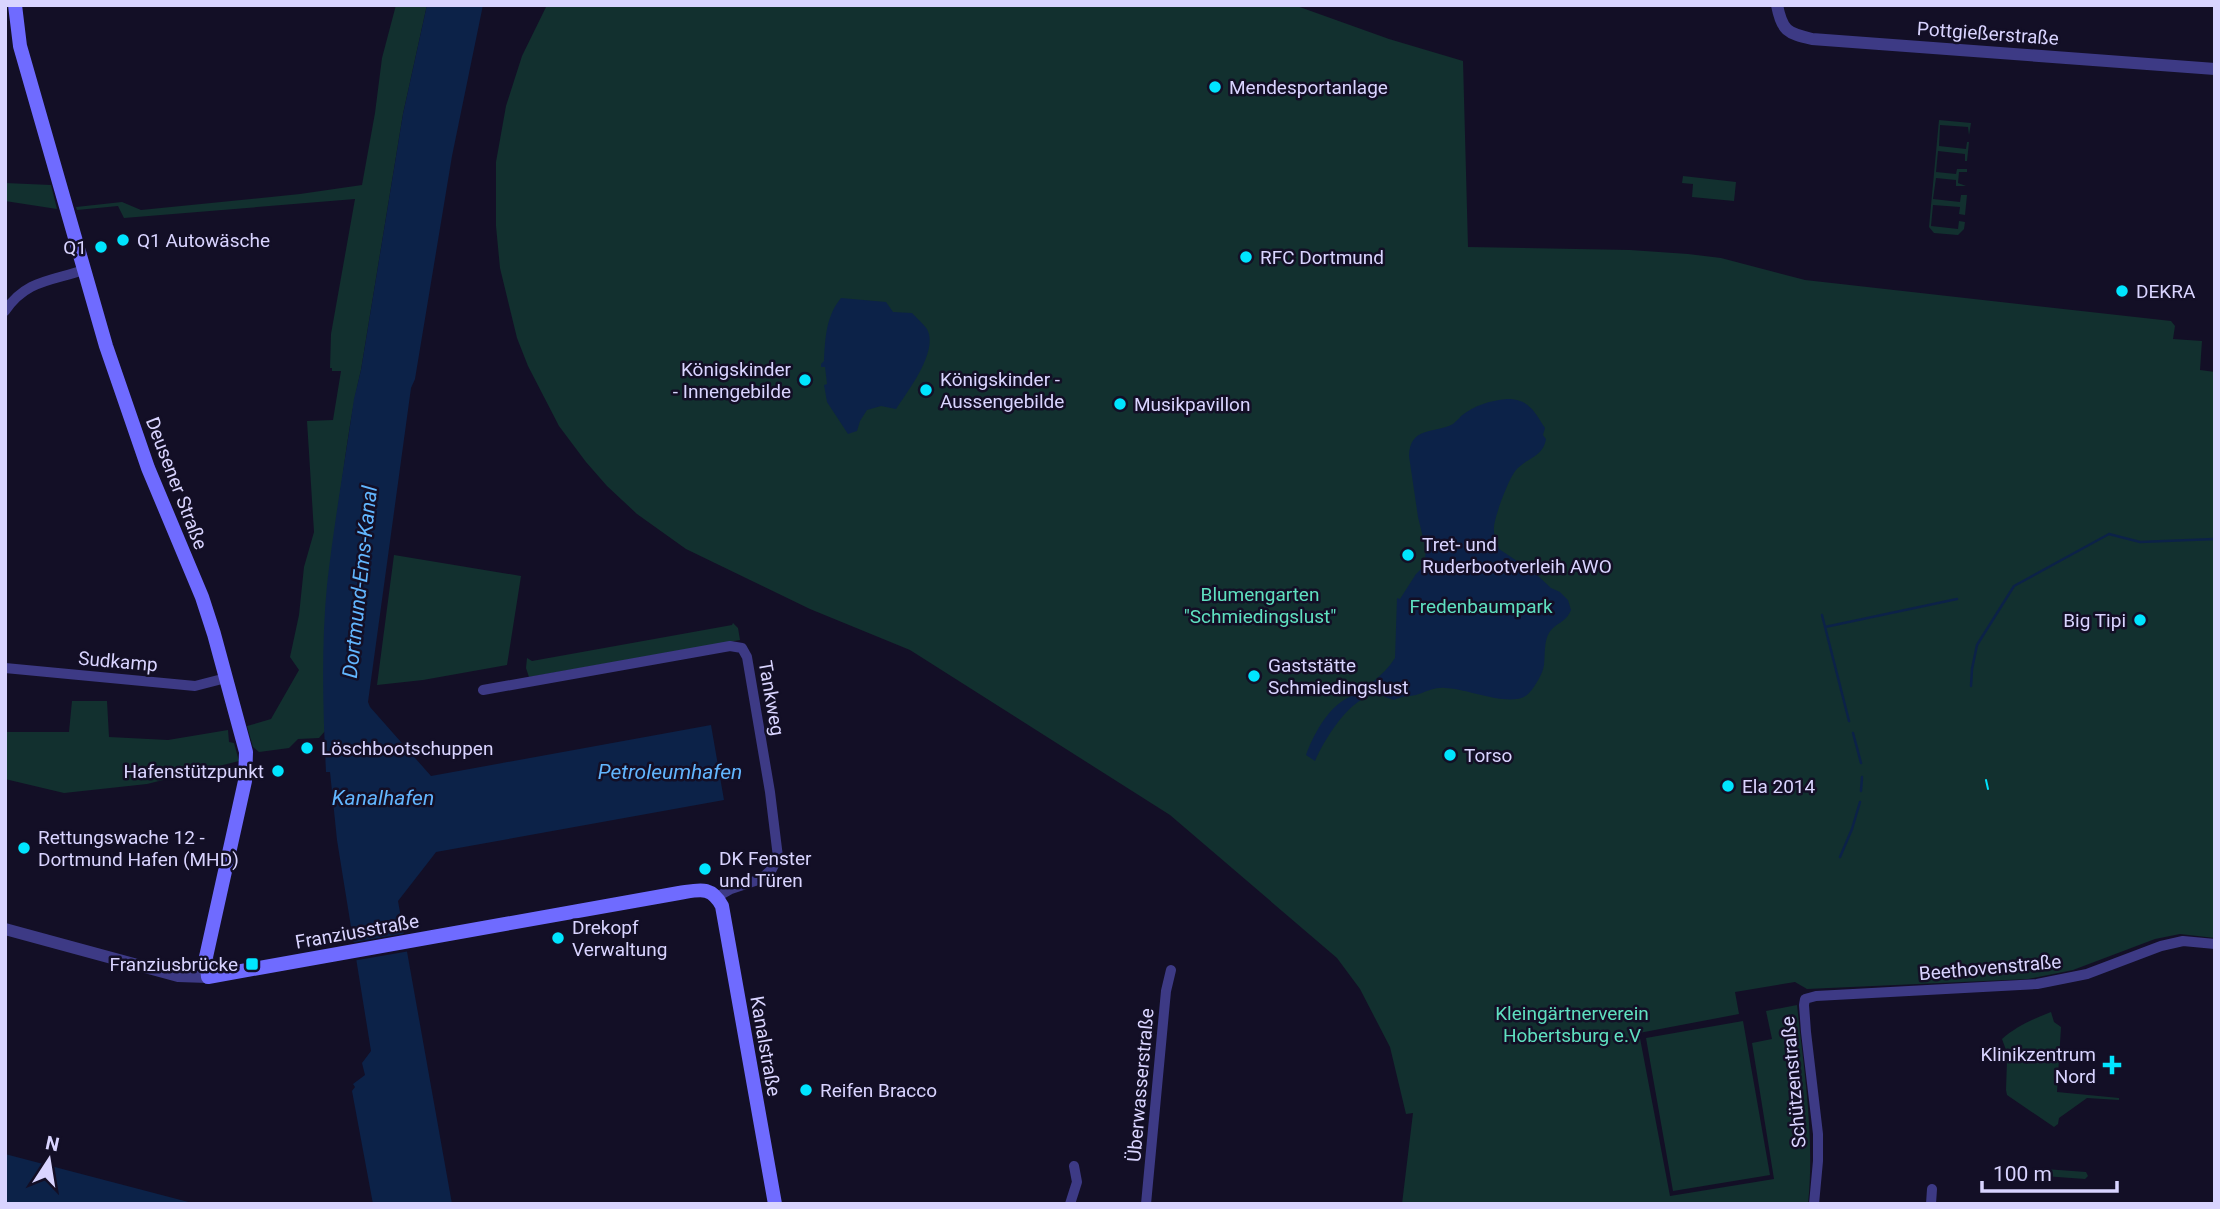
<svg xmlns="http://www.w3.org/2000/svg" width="2220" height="1209" font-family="Roboto,sans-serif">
  <rect width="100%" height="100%" fill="#130f26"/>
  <path fill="#12302f" d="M396 5H427L403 114 361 370C352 407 347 444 342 481 329 564 321 647 325 731L319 738 298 739 289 748 259 752 253 747 247 726 271 719 299 670 290 657 299 615 304 567 314 532 307 421 333 420 341 371H332V368H330L331 334 355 199 124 218 118 206 77 210 76 207 122 202 141 210 300 194 362 185 375 113 382 58Z
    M547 5H1294L1389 39 1463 61 1468 247 1630 250 1688 254 1721 258 1805 280 2171 321 2175 326 2173 339 2202 341 2200 370 2215 372V938L2180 934 2155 939 2073 970 2028 979 1807 989 1795 982 1735 992 1739 1014 1639 1033 1670 1196 1774 1179 1752 1043 1772 1039 1766 1011 1797 1005C1804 1071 1815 1138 1808 1204H1402L1413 1113 1406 1114 1390 1047 1360 989 1337 958 1170 815 910 650 810 609 686 549 637 514 607 486 586 462 559 426 528 366 517 338 500 268 496 226V162L506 106 522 56Z
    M1939 120 1971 123 1969 135 1968 127 1940 125 1939 146 1966 149 1967 142H1969L1967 161H1965V154L1938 151 1936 172 1956 174 1957 169H1967V172H1959L1958 183 1966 186H1956V180L1936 178 1933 199 1960 202 1961 195H1967L1965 215 1959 214 1960 207 1933 205 1931 226 1958 229 1959 221 1965 222 1964 229 1958 235 1934 233 1929 227Z
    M1683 176 1736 182 1734 201 1692 197 1693 184 1682 183Z
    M5 183 51 185 57 209 5 201Z
    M394 555 521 576 507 665 423 680 377 685Z
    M733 623 738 628 740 640 529 677 526 668 527 658 532 661 732 625Z
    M72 701H107L109 737 168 740 228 730 229 742 234 743 239 761 147 784 64 793 5 779V732H69Z
    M2051 1012 2054 1022 2061 1027 2057 1092 2119 1098V1100L2087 1098 2059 1118 2058 1124 2054 1127 2007 1095 2006 1090 2007 1060 2006 1050 2002 1039C2017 1026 2033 1019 2051 1012Z
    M1743 1021 1770 1175 1673 1191 1646 1038Z
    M2045 1169 2086 1172 2088 1176 2085 1179 2044 1176 2041 1172Z"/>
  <path fill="#0c2248" d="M427 5H483L452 156 415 379 411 388 368 702 370 707 431 776 711 725 724 800 436 852 433 856 398 901 452 1204H373L352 1091 355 1087 353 1084 365 1075 362 1063 371 1051 337 840 330 772H326C323 712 321 647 327 585 334 523 345 461 354 399L361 370 403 114Z
    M841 298 886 302 893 312 912 313C917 318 923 324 927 329 939 351 908 391 896 409L881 406 867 410 860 421 857 431 848 434 827 402 824 385 827 384 825 367H821V364L824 361C825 339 826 316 841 298Z
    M1507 399C1529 399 1534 411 1545 428L1543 435 1546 439C1543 457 1528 457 1516 470 1509 478 1495 515 1494 527 1493 535 1497 542 1499 549L1535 573 1551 588 1560 592 1568 600 1571 610C1565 624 1556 622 1549 633 1544 641 1545 655 1544 665 1543 673 1535 687 1529 693 1514 710 1467 688 1445 688 1436 687 1428 691 1419 694 1411 697 1403 695 1394 700 1389 699 1383 695 1378 695 1352 693 1324 740 1315 761L1306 755C1313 736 1326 711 1344 700 1363 690 1384 676 1395 658L1397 598 1400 599 1416 574 1424 566 1426 550 1418 517 1409 456C1410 426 1434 434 1453 424 1454 423 1461 417 1461 416 1475 405 1489 401 1507 399Z
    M5 1154 196 1204H5Z"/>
  <path fill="#130f26" d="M407 933 410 951 352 961 349 943Z"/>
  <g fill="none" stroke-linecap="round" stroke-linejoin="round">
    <path stroke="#0c2248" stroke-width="2.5" d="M1822 615 1849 721
      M1825 627 1957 599
      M1971 686 1972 669 1977 645 2014 586 2109 534 2140 542 2215 539
      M1853 733 1861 763
      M1861 791 1862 777
      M1840 857 1852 829 1860 802"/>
    <path stroke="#3d3a85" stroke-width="10" d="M5 311C26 280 51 281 84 270
      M5 668 195 686 226 678
      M483 690 730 646 742 648 747 657 770 792 778 857 772 869 761 879 731 889 717 897
      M1070 1204 1077 1182 1074 1166
      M1146 1204 1166 991 1171 970
      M1814 1204 1818 1161V1134L1806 1032 1804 1005 1805 999 1816 996 2037 984 2087 974 2161 946 2183 941 2215 944
      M1931 1204 1932 1189"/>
    <path stroke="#3d3a85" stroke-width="12" d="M1777 5C1782 31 1787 33 1812 39L2215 69
      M5 929 178 976 208 977"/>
    <path stroke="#6f6bff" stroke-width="14" d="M15 5 20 46 106 346 148 468 202 597 214 634 246 752 245 781 206 957 208 977 679 893C699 890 711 885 722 906L775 1204"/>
    <path stroke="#00e5ff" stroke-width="2" d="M1986 780 1988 789"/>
  </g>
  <g fill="#00e5ff" stroke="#130f26" stroke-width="2.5">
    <circle cx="1215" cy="87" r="7"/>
    <circle cx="123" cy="240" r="7"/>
    <circle cx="101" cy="247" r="7"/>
    <circle cx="1246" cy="257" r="7"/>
    <circle cx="2122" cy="291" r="7"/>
    <circle cx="805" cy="380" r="7"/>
    <circle cx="926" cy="390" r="7"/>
    <circle cx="1120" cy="404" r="7"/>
    <circle cx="1408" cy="555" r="7"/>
    <circle cx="2140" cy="620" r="7"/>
    <circle cx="1254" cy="676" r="7"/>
    <circle cx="307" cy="748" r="7"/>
    <circle cx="1450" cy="755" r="7"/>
    <circle cx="278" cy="771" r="7"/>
    <circle cx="1728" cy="786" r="7"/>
    <circle cx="24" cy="848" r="7"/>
    <circle cx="705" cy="869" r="7"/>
    <circle cx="558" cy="938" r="7"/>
    <rect x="245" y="957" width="14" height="14" rx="3.5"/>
    <path d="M2108.5 1054.5h7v7h7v7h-7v7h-7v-7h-7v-7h7z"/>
    <circle cx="806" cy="1090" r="7"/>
  </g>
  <g text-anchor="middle" stroke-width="5" stroke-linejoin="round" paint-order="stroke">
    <g font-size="19" fill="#d9d4ff" stroke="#130f26">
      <text transform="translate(1988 33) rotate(4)" y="7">Pottgießerstraße</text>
      <text transform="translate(177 483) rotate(69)" y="7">Deusener Straße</text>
      <text transform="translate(118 661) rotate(5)" y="7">Sudkamp</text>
      <text transform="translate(772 698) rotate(80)" y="7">Tankweg</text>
      <text transform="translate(357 931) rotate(-10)" y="7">Franziusstraße</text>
      <text transform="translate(1990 967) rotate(-5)" y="7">Beethovenstraße</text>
      <text transform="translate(766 1046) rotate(80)" y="7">Kanalstraße</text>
      <text transform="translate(1793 1082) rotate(-95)" y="7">Schützenstraße</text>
      <text transform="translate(1140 1085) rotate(-85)" y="7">Überwasserstraße</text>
    </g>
    <g font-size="19" fill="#d9d4ff" stroke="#130f26" text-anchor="start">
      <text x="1229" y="94">Mendesportanlage</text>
      <text x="137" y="247">Q1 Autowäsche</text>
      <text x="87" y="254" text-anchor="end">Q1</text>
      <text x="1260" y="264">RFC Dortmund</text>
      <text x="2136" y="298">DEKRA</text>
      <text x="791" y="376" text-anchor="end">Königskinder<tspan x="791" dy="22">- Innengebilde</tspan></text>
      <text x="940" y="386">Königskinder -<tspan x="940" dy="22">Aussengebilde</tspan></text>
      <text x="1134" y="411">Musikpavillon</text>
      <text x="1422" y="551">Tret- und<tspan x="1422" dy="22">Ruderbootverleih AWO</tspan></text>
      <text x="2126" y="627" text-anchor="end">Big Tipi</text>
      <text x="1268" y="672">Gaststätte<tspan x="1268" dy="22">Schmiedingslust</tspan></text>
      <text x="321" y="755">Löschbootschuppen</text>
      <text x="1464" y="762">Torso</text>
      <text x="264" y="778" text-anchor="end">Hafenstützpunkt</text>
      <text x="1742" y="793">Ela 2014</text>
      <text x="38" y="844">Rettungswache 12 -<tspan x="38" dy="22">Dortmund Hafen (MHD)</tspan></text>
      <text x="719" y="865">DK Fenster<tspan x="719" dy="22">und Türen</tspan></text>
      <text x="572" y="934">Drekopf<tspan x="572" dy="22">Verwaltung</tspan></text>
      <text x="238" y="971" text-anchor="end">Franziusbrücke</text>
      <text x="2096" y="1061" text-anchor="end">Klinikzentrum<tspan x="2096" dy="22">Nord</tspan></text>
      <text x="820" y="1097">Reifen Bracco</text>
    </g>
    <g font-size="19" fill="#5fe0c0" stroke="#130f26">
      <text x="1260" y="601">Blumengarten<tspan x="1260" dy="22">"Schmiedingslust"</tspan></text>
      <text x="1481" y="613">Fredenbaumpark</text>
      <text x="1572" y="1020">Kleingärtnerverein<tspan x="1572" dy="22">Hobertsburg e.V</tspan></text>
    </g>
    <g font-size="21" font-style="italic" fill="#62b6ff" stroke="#130f26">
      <text transform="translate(360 582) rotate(-84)" y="7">Dortmund-Ems-Kanal</text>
      <text x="670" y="779">Petroleumhafen</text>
      <text x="383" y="805">Kanalhafen</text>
    </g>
  </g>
  <rect width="2220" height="1209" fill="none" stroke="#d9d4ff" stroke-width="14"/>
  <g transform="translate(49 1160) rotate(12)" stroke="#130f26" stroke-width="5" paint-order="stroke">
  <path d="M0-5L12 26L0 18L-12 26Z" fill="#d9d4ff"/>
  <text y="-10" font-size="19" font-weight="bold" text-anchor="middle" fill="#d9d4ff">N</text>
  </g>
  <path d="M1982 1181v10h135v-10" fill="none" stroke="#d9d4ff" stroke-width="3.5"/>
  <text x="1993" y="1181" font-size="21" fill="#d9d4ff" stroke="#130f26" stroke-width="5" paint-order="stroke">100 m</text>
</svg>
